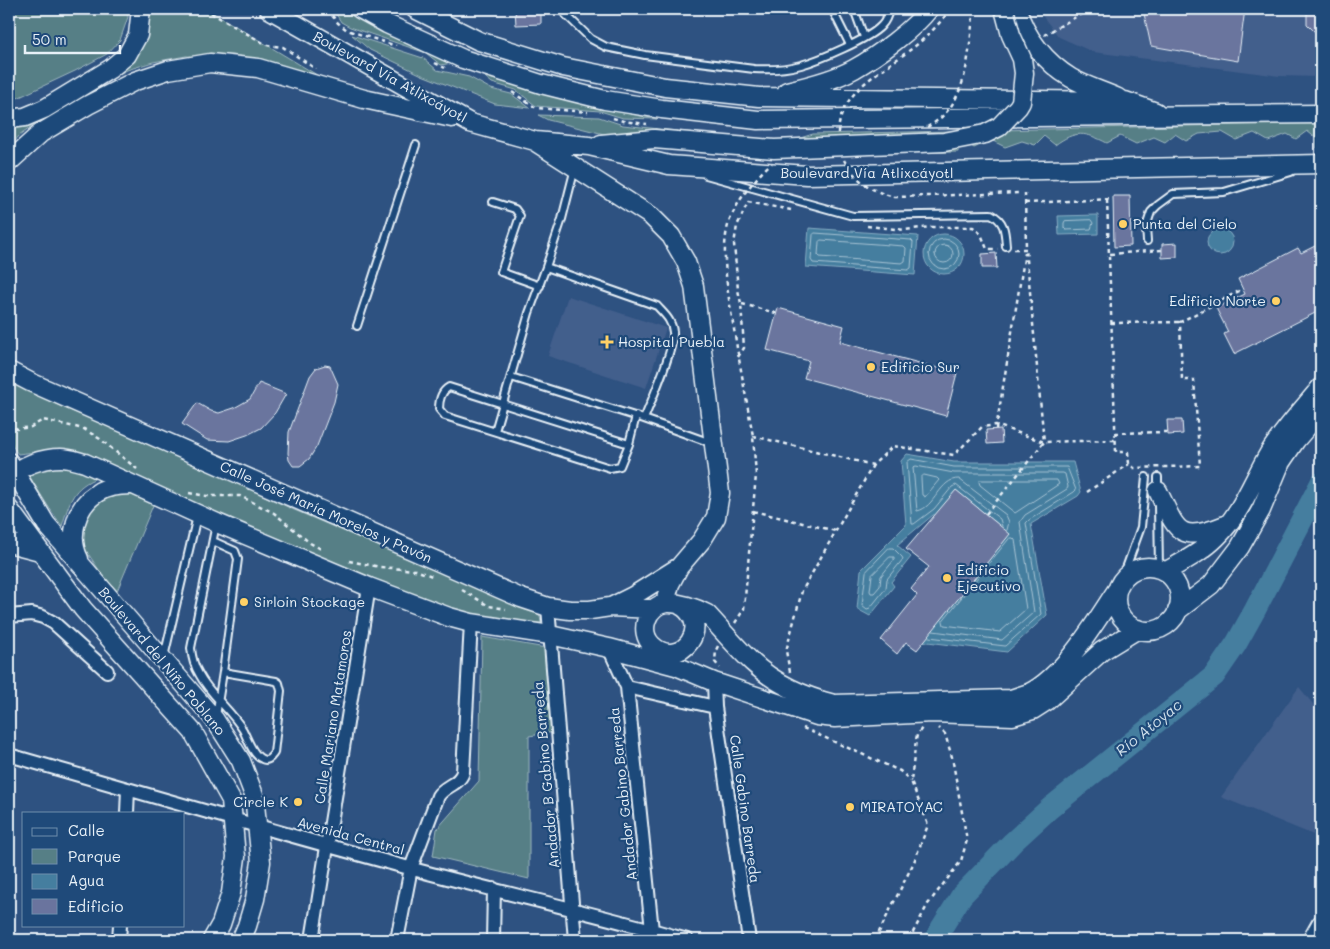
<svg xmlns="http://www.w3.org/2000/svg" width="1330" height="949" font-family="Mali,sans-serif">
  <rect width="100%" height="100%" fill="#2e5281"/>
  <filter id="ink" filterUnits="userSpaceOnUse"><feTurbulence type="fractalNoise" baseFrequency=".02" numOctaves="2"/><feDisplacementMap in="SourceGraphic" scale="10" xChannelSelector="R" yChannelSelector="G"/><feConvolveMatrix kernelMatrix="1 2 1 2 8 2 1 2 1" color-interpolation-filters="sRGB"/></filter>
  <g filter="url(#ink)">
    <path fill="#435f8c" d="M1037 9H1321V77L1279 76 1093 52 1059 37Z
      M568 296 666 328 646 388 548 356Z
      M1299 687 1321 714V838L1221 797Z"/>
    <path fill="#567f86" stroke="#9fb8bf" d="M9 9H126L128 17 120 40 107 54 75 71 9 102Z
      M146 9H207L337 87 285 66 253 61 186 56 153 62 127 70 97 85 52 112 19 136 9 148V125L130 59Z
      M333 9H347L452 63 441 65 426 53 350 27 341 22Z
      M352 35 423 58 437 70 469 77 491 89 511 94 530 108 495 104 422 75 370 50Z
      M485 77 603 109 657 119 623 118 600 111 536 106 516 90 492 83Z
      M538 115 599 117 623 125 787 143 636 142 548 120Z
      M1321 123V148H1317V139L1307 131 1296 139 1287 134 1268 141 1254 133 1236 140 1222 132 1199 134 1186 141 1175 134 1165 142 1154 137 1136 144 1120 136 1107 143C1086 132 1075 130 1055 145L1044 136 1035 145 1022 141 1005 147 991 140 974 148 958 138V152L798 154 794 140 813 134Z
      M9 379 20 387 60 406 216 473 292 509 471 586 532 609 540 616 541 623H501L475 618 370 580 60 449 18 454C3 437 9 401 9 379Z
      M63 464 99 477C72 487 70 501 62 526L48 506 26 471Z
      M114 493 132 495 154 503 117 591 101 573 81 543V517L89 507Z
      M482 637 546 648 555 732 529 736V879L433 856 437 829 479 781Z"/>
    <path fill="#457e9f" stroke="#86acc3" d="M1098 215V234L1059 235 1058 216Z
      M809 228 918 236 915 275 806 267Z
      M1207 242a13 13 0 1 1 26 0a13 13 0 1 1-26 0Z
      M924 254a20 20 0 1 1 40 0a20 20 0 1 1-40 0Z
      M907 454 954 462H1073L1081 492 1078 496 1031 524 1047 615 1007 652 904 639 998 524 956 490 936 515H933L897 545 911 557 891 582 894 586 870 616 857 609 861 570 906 525 901 461Z"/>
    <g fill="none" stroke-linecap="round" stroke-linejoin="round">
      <path stroke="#a7c3d4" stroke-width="1" d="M1091 220 1093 223 1091 229 1066 230 1064 228V223L1065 221Z
        M815 233 911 240 913 242 911 268 908 270 813 263 811 260 813 235Z
        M929 254a15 15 0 1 1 30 0a15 15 0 1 1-30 0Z
        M821 240 904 246 906 248 905 261 902 263 820 257 818 255 819 242Z
        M935 254a9 9 0 1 1 18 0a9 9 0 1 1-18 0Z
        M924 475 937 478 939 480 925 497 922 495 921 478Z
        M981 480H1057L1059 484 1015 513 980 485 979 482Z
        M1010 538H1013L1015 540 1026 609 1000 632 944 625 943 621Z
        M889 548H893L902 557 903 559 887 579 886 588 870 608 867 609 862 605 866 572Z
        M890 557H894V560L881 576 880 586 874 593H871L870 591 872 575Z
        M933 631 1002 640 1034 612 1020 522 1025 515 1067 489 1068 487 1065 474 1063 473H954L916 466 913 467 917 511C935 508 940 478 959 479L1006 515 1009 522 1007 530
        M929 637 1005 646 1041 614 1026 523 1029 520 1074 492 1076 490 1067 467H954L911 459 907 462 912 524H914L934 509 952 487 956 485 1000 519 1002 526"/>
      <path stroke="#457e9f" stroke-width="22" d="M935 940 942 927 962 895 1013 842 1049 809 1214 676 1236 644 1255 610 1321 483"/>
    </g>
    <path fill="#6a749e" stroke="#e8f1f8" d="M515 9H541V24L516 25Z
      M1143 9H1245L1238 61 1151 46Z
      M1307 9H1321V38L1307 24Z
      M1113 196H1130L1131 246 1114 247Z
      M1177 243V257L1162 258V244Z
      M1321 243V310L1234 354 1224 334 1228 332 1216 308 1245 294 1238 279 1298 248 1301 253Z
      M996 253 997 268H982V254Z
      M778 308 844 326 840 342 957 373 946 416 804 378 809 361 767 350Z
      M325 365 330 366 338 384 334 402 317 446 309 459 300 466H293L289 460 288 453 289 432 310 376 316 368Z
      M259 383 286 394 275 413 261 428 247 435 229 441 207 440 182 424 197 403 211 411 219 413 234 408 250 399Z
      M1167 420H1182L1183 434 1168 435Z
      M1001 429 1002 443 987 444 986 430Z
      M956 490 1010 534 917 650 906 642 897 654 881 640 917 595 911 589 929 567 906 549Z"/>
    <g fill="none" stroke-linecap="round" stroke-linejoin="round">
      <defs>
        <path id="lane" d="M560 9 591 39 606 47 645 55 754 69C770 70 786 69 801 65 819 60 869 39 881 26 886 21 888 15 889 9
          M832 9 850 45
          M854 9 864 37
          M575 168 562 219 546 267 657 306C664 314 672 320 673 332 675 347 651 402 644 419
          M706 175 853 216 991 214C1005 221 1005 232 1006 246
          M493 202 515 209 520 216 501 272 540 286
          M1147 241 1146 227 1151 212 1158 205 1173 194 1224 192 1291 172
          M357 326 416 145
          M511 377 644 419 711 443
          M449 387 629 444 620 466 610 468 445 416 439 409C439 400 442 391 449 387Z
          M495 431 529 313 546 267
          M629 444 636 416
          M1158 477V490
          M1158 505 1159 569
          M213 541 235 551 238 559 223 672
          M1122 579 1141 527 1146 477
          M164 657 197 516
          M216 716 223 672 276 681 279 683 281 691 274 753C271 757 268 762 262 759 253 756 247 738 243 730 231 710 210 695 199 674 194 666 192 658 191 648L216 524"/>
        <path id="street" d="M548 607 575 940
          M9 616 32 614 43 617 54 623 107 671
          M609 648 627 687 653 940
          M714 682 715 707 749 940
          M627 687 715 707
          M9 755C142 793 275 832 409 868 502 893 595 913 687 940
          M127 813 128 789
          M119 940 120 925
          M312 940 369 587
          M397 940 411 868 438 796C445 785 459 785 463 772L471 623
          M493 940 494 889"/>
        <path id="secondary" d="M269 9 470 123 535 141 589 146 669 165 807 175 1321 164
          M360 9 387 24 463 59 541 84 605 100 662 109 758 120 1321 114
          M415 9 479 41 563 67 665 87 759 97 1125 101 1156 112
          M1017 9C1025 37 1046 63 1071 78 1085 86 1103 91 1118 98
          M787 91C809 86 834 80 854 69 877 56 913 30 929 9
          M9 119 25 117 44 109 110 69 127 55 138 35 141 9
          M537 143 651 216 671 236 686 262 694 286 720 493 716 517 702 540 679 567 670 584 665 603
          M601 144 654 139
          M9 162 41 133 88 105 135 81 168 70 210 63 258 68 364 99 452 118
          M9 371 30 382 521 598 548 607 570 610H590L610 607 653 609
          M9 462 46 524 215 720 241 761 254 795 261 862 255 899 247 926 241 940
          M9 479C20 465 43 458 61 458 69 458 77 461 85 463L217 523 369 587 449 617 471 623 550 635 609 648 676 666
          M1158 491C1177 531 1178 544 1225 525
          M9 509 83 609 193 732 231 800 236 857 231 893 221 924 212 940
          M9 543 40 551
          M79 559C68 537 75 507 97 493 107 486 119 485 131 485
          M1116 599a32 32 0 1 1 64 0a32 32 0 1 1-64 0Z
          M1165 572C1182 562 1202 552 1216 538 1241 514 1252 482 1269 453 1284 429 1303 409 1321 387
          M678 604C716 623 680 672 652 645 638 631 647 606 666 603 679 602 696 608 707 614 722 630 736 647 752 662 774 683 805 697 834 704L1011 699C1017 697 1023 695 1029 693 1065 675 1096 621 1118 588
          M613 606 633 596 679 567
          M1177 611 1211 585 1240 547 1261 510 1281 462 1296 440 1321 411
          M668 657 676 666 714 682 817 716 835 718 932 713 1013 716 1033 710 1047 701 1102 651 1138 629
          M1312 940 1321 924"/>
      </defs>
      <use href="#lane" stroke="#e8f1f8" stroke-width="10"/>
      <use href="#street" stroke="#e8f1f8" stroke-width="16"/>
      <use href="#secondary" stroke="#e8f1f8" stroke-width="21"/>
      <path stroke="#e8f1f8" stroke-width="2.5" stroke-dasharray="4 4" stroke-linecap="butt" d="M195 9 199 11 200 9
        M204 9 267 45 283 47 316 69
        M327 9 338 23 347 30 396 46
        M1044 35 1090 9
        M435 63 445 68
        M512 92 536 108 588 112
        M613 118 623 121 647 124
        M1107 200 1116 452H1128L1129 464 1134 468 1200 466 1194 380H1182L1180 322 1243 289
        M1025 203 1113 199
        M867 226 905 230 930 227H973L981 234 987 249H998
        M1014 249H1026L1025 193
        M1110 254 1162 250
        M742 304 776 313
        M1111 323 1180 322
        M738 357 744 348 741 303 738 290 734 244 737 226 748 202 791 210
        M9 404 16 429 31 427 43 420 84 429 100 439 137 469
        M9 429H16
        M996 429 1025 253
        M1115 433 1168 432
        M753 436 873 465 893 446 954 455 982 427 996 425 1044 442 1115 440
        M1087 492 1129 464
        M189 493 207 496H240L274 513 310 543 323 550
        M753 511 836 531
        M986 514 1044 442 1026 249
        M349 561 380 567 415 570 432 576
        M462 590 489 606 506 609
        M735 623 744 609 756 475 753 436 737 348
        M718 646 716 650 715 662 720 668
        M790 672 786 651 802 591 873 465
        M803 728 900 771 911 781
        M875 940 914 862 928 825 911 781 916 740 917 735 922 728
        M909 940 928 904 961 861 967 840 952 757 945 734 939 728"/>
      <use href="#lane" stroke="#1f4a7a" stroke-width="6"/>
      <use href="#street" stroke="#1f4a7a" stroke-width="12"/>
      <use href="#secondary" stroke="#1f4a7a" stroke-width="18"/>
      <defs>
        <path id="secondary-bridge" d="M654 139 774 149 944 142 985 134 999 127 1018 107 1021 102 1024 73 1022 59 1011 35 1004 9"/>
      </defs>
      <use href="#secondary-bridge" stroke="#e8f1f8" stroke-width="21" stroke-linecap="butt"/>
      <path stroke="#e8f1f8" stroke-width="2.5" stroke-dasharray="4 4" stroke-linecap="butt" d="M927 127C970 105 968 51 974 9
        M838 133C840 90 883 71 914 47 928 36 939 24 951 9
        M844 160C856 181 872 192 895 197L1020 193
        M737 348C732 313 718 255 729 222 734 209 742 196 751 185 758 177 764 169 772 163"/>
      <use href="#secondary-bridge" stroke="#1f4a7a" stroke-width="18"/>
    </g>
  </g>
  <g fill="#ffd166" stroke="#1f4a7a" stroke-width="2">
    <circle cx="1123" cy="224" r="5"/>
    <circle cx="1276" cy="301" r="5"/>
    <path d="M604.5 334.5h5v5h5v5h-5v5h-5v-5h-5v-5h5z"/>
    <circle cx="871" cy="367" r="5"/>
    <circle cx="947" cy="578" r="5"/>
    <circle cx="244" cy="602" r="5"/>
    <circle cx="298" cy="802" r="5"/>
    <circle cx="850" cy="807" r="5"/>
  </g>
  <g text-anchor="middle" stroke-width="4.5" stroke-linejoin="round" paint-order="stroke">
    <g font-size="14" fill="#e8f1f8" stroke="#1f4a7a">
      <text transform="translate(390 77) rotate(29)" y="5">Boulevard Vía Atlixcáyotl</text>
      <text x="867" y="178">Boulevard Vía Atlixcáyotl</text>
      <text transform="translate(326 512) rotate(24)" y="5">Calle José María Morelos y Pavón</text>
      <text transform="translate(162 661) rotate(50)" y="5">Boulevard del Niño Poblano</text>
      <text transform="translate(333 717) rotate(-81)" y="5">Calle Mariano Matamoros</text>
      <text transform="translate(546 775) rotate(-95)" y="5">Andador B Gabino Barreda</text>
      <text transform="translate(623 794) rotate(-96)" y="5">Andador Gabino Barreda</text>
      <text transform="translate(745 809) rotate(82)" y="5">Calle Gabino Barreda</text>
      <text transform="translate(351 836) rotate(15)" y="5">Avenida Central</text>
    </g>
    <g font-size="14" fill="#e8f1f8" stroke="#1f4a7a" text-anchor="start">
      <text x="1133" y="229">Punta del Cielo</text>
      <text x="1266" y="306" text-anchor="end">Edificio Norte</text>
      <text x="618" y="347">Hospital Puebla</text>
      <text x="881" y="372">Edificio Sur</text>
      <text x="957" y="575">Edificio<tspan x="957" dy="16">Ejecutivo</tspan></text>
      <text x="254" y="607">Sirloin Stockage</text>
      <text x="288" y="807" text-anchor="end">Circle K</text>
      <text x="860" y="812">MIRATOYAC</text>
    </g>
    <g font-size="15" font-style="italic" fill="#d0e0eb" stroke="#1f4a7a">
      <text transform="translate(1149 728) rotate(-39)" y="5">Río Atoyac</text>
    </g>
  </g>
  <rect width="1330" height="949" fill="none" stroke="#1f4a7a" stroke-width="30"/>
  <rect x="15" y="15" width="1300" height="919" fill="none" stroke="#e8f1f8" stroke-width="2" filter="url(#ink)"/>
  <rect x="22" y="812" width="162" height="115" fill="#1f4a7a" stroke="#6f8dac"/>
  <rect x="32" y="828" width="25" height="8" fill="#1f4a7a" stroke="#6f8dac"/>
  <text x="68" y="836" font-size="15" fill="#e8f1f8">Calle</text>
  <rect x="32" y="849" width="25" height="15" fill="#567f86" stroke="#6f8dac"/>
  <text x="68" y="862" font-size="15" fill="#e8f1f8">Parque</text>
  <rect x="32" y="874" width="25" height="15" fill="#457e9f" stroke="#6f8dac"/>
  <text x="68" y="886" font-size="15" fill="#e8f1f8">Agua</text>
  <rect x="32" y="899" width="25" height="15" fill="#6a749e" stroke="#6f8dac"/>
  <text x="68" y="912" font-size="15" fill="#e8f1f8">Edificio</text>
  <path d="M25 45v8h95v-8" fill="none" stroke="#e8f1f8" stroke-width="2.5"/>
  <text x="32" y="45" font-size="15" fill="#e8f1f8" stroke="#1f4a7a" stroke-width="4" paint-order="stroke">50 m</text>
</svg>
